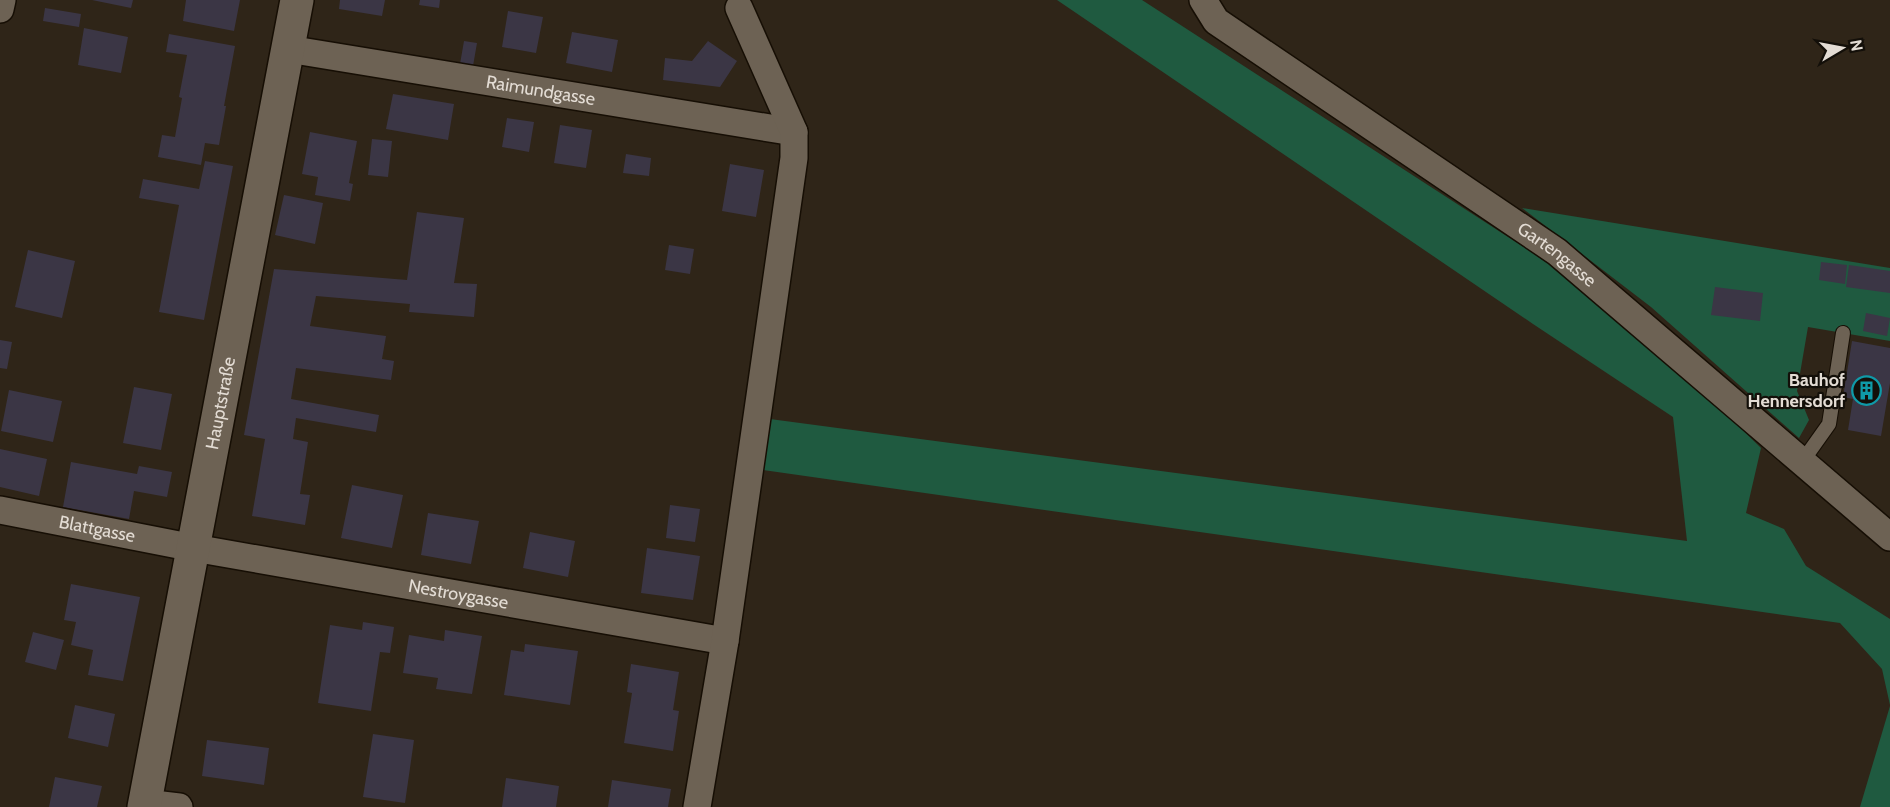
<svg xmlns="http://www.w3.org/2000/svg" width="1890" height="807" font-family="Cabin,sans-serif">
  <rect width="100%" height="100%" fill="#2f2518"/>
  <path fill="#1f5a40" d="M1057 0H1142L1522 246 1570 274 1648 337 1761 448 1746 513 1784 529 1806 566 1890 619V705L1882 669 1840 623 763 470 770 419 1687 541 1673 417 1533 324Z
    M1522 208 1890 268V341L1808 327 1797 391 1809 420 1799 438 1651 307Z
    M1890 706V807H1860Z"/>
  <path fill="#3b3645" d="M92 0H133L131 8Z
    M186 0H240L234 31 183 21Z
    M340 0H385L382 16 339 9Z
    M420 0H440L439 8 419 5Z
    M45 8 81 14 79 27 43 21Z
    M508 11 543 17 536 53 502 47Z
    M84 28 128 37 121 73 78 65Z
    M572 32 618 40 612 72 566 63Z
    M169 34 235 46 224 106H226L219 145 205 143 201 165 158 157 162 135 175 137 182 98 179 97 187 55 166 52Z
    M464 41 477 43 473 66 460 64Z
    M708 41 737 61 720 87 663 80 665 58 692 61Z
    M393 94 454 104 448 140 386 129Z
    M507 118 534 122 529 152 502 147Z
    M560 125 592 130 586 168 554 163Z
    M310 132 357 141 349 183 353 184 350 201 315 195 318 177 302 174Z
    M372 139 392 141 388 177 368 175Z
    M626 154 651 158 649 176 623 173Z
    M205 161 233 166 204 320 159 312 179 205 139 198 143 179 199 189Z
    M730 164 764 170 756 217 722 211Z
    M284 195 323 203 315 244 275 235Z
    M417 212 464 218 454 283 477 284 474 317 409 312 410 304 316 296 310 326 386 336 382 359 394 361 391 380 296 368 291 399 379 415 376 432 296 418 293 439 308 442 300 494 310 495 305 525 252 516 265 439 244 435 274 269 407 280Z
    M669 245 694 249 690 274 665 270Z
    M28 250 75 261 62 318 15 307Z
    M1821 262 1847 265 1845 284 1819 280Z
    M1849 265 1890 271V293L1846 287Z
    M1715 287 1763 293 1760 321 1711 315Z
    M1866 313 1890 318 1887 336 1863 331Z
    M0 340 12 342 7 369 0 368Z
    M1852 341 1890 348V383L1881 436 1848 430 1853 399 1843 397Z
    M134 387 172 394 161 450 123 443Z
    M9 390 62 401 53 442 1 431Z
    M0 449 47 459 39 496 0 487Z
    M71 462 137 474 139 466 172 472 167 497 134 491 129 519 63 507Z
    M352 485 403 495 392 548 341 538Z
    M670 505 700 509 695 542 666 538Z
    M428 513 479 521 471 564 421 555Z
    M530 532 575 541 568 577 523 568Z
    M647 548 700 556 693 600 641 593Z
    M71 584 140 597 123 681 88 675 93 650 71 645 76 622 64 620Z
    M363 622 394 627 390 653 380 652 371 711 318 703 330 625 362 630Z
    M445 630 482 636 472 694 436 689 438 678 403 673 409 635 444 641Z
    M33 632 64 640 56 670 25 662Z
    M525 644 578 651 570 705 504 695 511 650 524 652Z
    M631 664 679 672 673 710 679 711 673 751 624 743 632 693 627 692Z
    M75 705 115 714 108 747 68 738Z
    M373 734 414 740 405 803 363 797Z
    M207 740 269 748 264 785 202 776Z
    M55 777 102 786 97 807H49Z
    M506 778 559 786 556 807H502Z
    M612 780 671 789 668 807H608Z"/>
  <g fill="none" stroke-linecap="round" stroke-linejoin="round">
    <defs>
      <path id="lane" d="M1802 462 1829 424 1843 333"/>
      <g id="street">
        <path id="s1" d="M1203 0 1216 21 1557 252 1890 537"/>
        <path d="M0 9 2 0"/>
        <path id="s2" d="M288 49 794 132"/>
        <path id="s3" d="M0 510 194 548 725 641"/>
        <path d="M145 803 179 807"/>
        <path d="M697 807 725 641 794 158V132L739 8"/>
      </g>
      <g id="secondary">
        <path id="s4" d="M144 807 297 0"/>
      </g>
    </defs>
    <use href="#lane" stroke="#160e04" stroke-width="16"/>
    <use href="#street" stroke="#160e04" stroke-width="30"/>
    <use href="#secondary" stroke="#160e04" stroke-width="36"/>
    <use href="#lane" stroke="#6d6254" stroke-width="14"/>
    <use href="#street" stroke="#6d6254" stroke-width="27"/>
    <use href="#secondary" stroke="#6d6254" stroke-width="33"/>
  </g>
  <defs>
    <symbol id="building-ring" viewBox="-11 -11 22 22"><circle r="9.5" fill="#130f09" stroke="#0f9aa8" stroke-width="1.5"/><path d="M-4-6H4V6H1V3H-1V6H-4ZM-2.5-4.3h1.7v1.8h-1.7ZM.8-4.3h1.7v1.8H.8ZM-2.5-1h1.7V.8h-1.7ZM.8-1h1.7V.8H.8Z" fill="#0f9aa8"/></symbol>
  </defs>
  <g fill-rule="evenodd">
    <use href="#building-ring" x="1850" y="374" width="33" height="33"/>
  </g>
  <g text-anchor="middle" stroke-width="4.5" stroke-linejoin="round" paint-order="stroke">
    <g font-size="18" fill="#e3dcd4" stroke="#130f09">
      <text dy="6" stroke="none"><textPath href="#s2" startOffset="256">Raimundgasse</textPath></text>
      <text dy="6" stroke="none"><textPath href="#s1" startOffset="438">Gartengasse</textPath></text>
      <text dy="6" stroke="none"><textPath href="#s4" startOffset="411">Hauptstraße</textPath></text>
      <text dy="6" stroke="none"><textPath href="#s3" startOffset="99">Blattgasse</textPath></text>
      <text dy="6" stroke="none"><textPath href="#s3" startOffset="466">Nestroygasse</textPath></text>
    </g>
    <g font-size="18" font-weight="bold" fill="#e3dcd4" stroke="#130f09" text-anchor="end">
      <text x="1845" y="386">Bauhof<tspan x="1845" dy="21">Hennersdorf</tspan></text>
    </g>
  </g>
  <g transform="translate(1842 48) rotate(80)" stroke="#130f09" stroke-width="4.5" paint-order="stroke">
  <path d="M0-4.5L10 22L0 15L-10 22Z" fill="#e3dcd4"/>
  <text y="-9" font-size="16" font-weight="bold" text-anchor="middle" fill="#e3dcd4">N</text>
  </g>
</svg>
